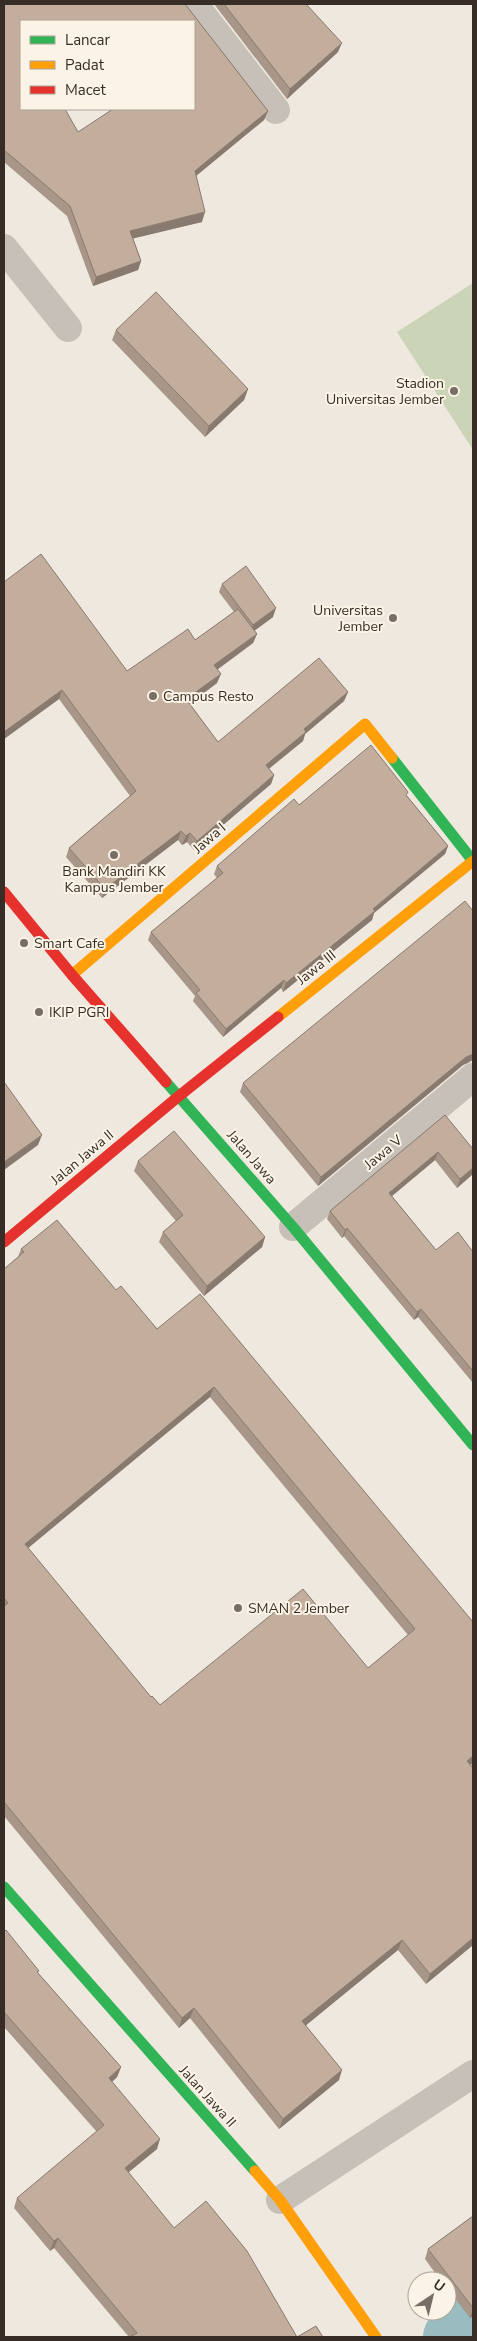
<svg xmlns="http://www.w3.org/2000/svg" width="477" height="2341" font-family="'Nunito Sans',sans-serif">
  <rect width="100%" height="100%" fill="#eee8de"/>
  <path fill="#cbd4b7" d="M473 283V450L397 332Z"/>
  <g fill="none" stroke-linecap="round" stroke-linejoin="round">
    <path stroke="#99bcc0" stroke-width="60" d="M453 2337 473 2325"/>
    <path stroke="#c6c0b8" stroke-width="28" d="M194 4 276 110
      M4 248 68 328
      M293 1227 473 1077
      M280 2200 473 2074"/>
    <path stroke="#30b455" stroke-width="11" d="M392 758 473 861
      M166 1082 293 1227 473 1445
      M4 1887 255 2171"/>
    <path stroke="#ff9f0a" stroke-width="11" d="M72 975 365 724 392 758
      M278 1017 473 861
      M255 2171 280 2200 376 2337"/>
    <path stroke="#e5322d" stroke-width="11" d="M4 892 72 975 166 1082
      M4 1242 179 1096 278 1017"/>
  </g>
  <path fill="#a89688" fill-rule="evenodd" d="M4 4H185L268 111 264 120 196 176 202 222 133 238 141 261 138 270 93 286 67 216 4 162ZM21 21H194V109L78 132 21 109Z
    M214 4H306L338 52 287 99Z
    M116 330 248 389 244 400 205 437 112 340Z
    M4 582 127 671 195 640 234 612 219 592 222 584 273 617 254 631 257 634 253 643 217 670V683L190 704 218 742 348 692 344 701 305 734 303 741 269 769 274 775 271 784 194 850 187 842 182 845 178 840 102 898 66 857 69 848 130 796 59 699 4 739Z
    M407 796 448 846 445 854 374 913 372 920 283 992 281 988 223 1037 193 1001 195 996 148 940 151 932 217 878 214 874 217 866 299 805Z
    M471 1062 463 1065 318 1186 240 1092 243 1083Z
    M445 1115 473 1149V1174L457 1188 435 1160 392 1196 436 1250 473 1252V1383L418 1317 414 1320 344 1236 342 1238 327 1219 330 1211Z
    M138 1161 265 1237 262 1247 204 1296 159 1242 163 1232 176 1221 134 1171Z
    M21 1249 116 1290 473 1622 471 1765 473 1768V1945L426 1984 398 1950 306 2025 339 2080 279 2129 190 2018 179 2028 4 1816V1269L18 1257ZM210 1397 408 1635 368 1668 160 1705 151 1697 28 1548Z
    M4 1932 38 1973 121 2067 117 2077 112 2082 157 2149 128 2173 174 2228 297 2337H323H129L54 2248 50 2251 14 2208 17 2198 97 2132 4 2027Z
    M473 2216V2316L470 2318 447 2288V2281H441L425 2259 428 2249Z"/>
  <path fill="#887a6f" d="M342 43 338 52 287 99 290 89Z
    M268 111 264 120 191 180 195 171Z
    M205 212 202 222 127 240 130 231Z
    M141 261 138 270 93 286 96 277Z
    M248 389 244 400 205 437 209 426Z
    M276 608 273 617 250 634 253 625Z
    M257 634 253 643 211 674 214 665Z
    M221 674 217 683 183 708 186 699Z
    M62 690 59 699 4 739V732Z
    M348 692 344 701 305 734 303 741 262 774 266 765 304 729Z
    M274 775 271 784 194 850 197 841Z
    M181 831 178 840 102 898 105 889Z
    M190 833 187 842 182 845 186 836Z
    M448 846 445 854 374 913 372 920 283 992 286 983 373 909Z
    M284 980 281 988 223 1037 226 1029Z
    M473 1054V1060L463 1065 318 1186 321 1177 466 1057Z
    M42 1135 38 1145 4 1170V1162Z
    M438 1152 435 1160 386 1201 389 1193Z
    M473 1168V1174L457 1188 460 1179Z
    M347 1228 344 1236 342 1238 345 1230Z
    M265 1237 262 1247 204 1296 207 1286Z
    M421 1309 418 1317 414 1320 417 1312Z
    M214 1387 210 1397 21 1554 25 1544Z
    M473 1756V1763L464 1771 467 1761Z
    M473 1938V1945L426 1984 430 1974Z
    M402 1940 398 1950 299 2031 302 2021Z
    M194 2008 190 2018 179 2028 182 2018Z
    M121 2067 117 2077 105 2088 109 2078Z
    M342 2070 339 2080 279 2129 283 2119Z
    M160 2139 157 2149 121 2178 125 2168Z
    M58 2238 54 2248 50 2251 54 2241Z
    M473 2309V2316L470 2318Z"/>
  <path fill="#c3ae9e" stroke="#887a6f" fill-rule="evenodd" d="M4 4H185L268 111 195 171 205 212 130 231 141 261 96 277 70 206 4 150ZM21 21H194V109H113L78 132 65 109H21Z
    M224 4H306L342 43 290 89Z
    M156 292 248 389 209 426 116 330Z
    M41 554 127 671 188 629 195 640 238 609 257 634 214 665 221 674 186 699 218 742 319 658 348 692 304 729 306 732 266 765 274 775 197 841 190 833 186 836 181 831 105 889 69 848 136 791 62 690 4 732V582Z
    M246 566 276 608 253 625 222 584Z
    M371 745 408 792 406 795 448 846 373 909 375 911 286 983 284 980 226 1029 196 993 200 990 151 932 223 873 217 866 294 799 299 805Z
    M465 901 473 911V1054L466 1057 321 1177 243 1083Z
    M4 1082 42 1135 4 1162Z
    M445 1115 473 1149V1168L460 1179 438 1152 389 1193 436 1250 458 1232 473 1252V1371L421 1309 417 1312 347 1228 345 1230 330 1211Z
    M174 1131 265 1237 207 1286 163 1232 183 1215 138 1161Z
    M57 1220 116 1290 121 1286 157 1329 200 1294 473 1622V1756L467 1761 473 1768V1938L430 1974 402 1940 302 2021 342 2070 283 2119 194 2008 182 2018 4 1802V1606L8 1603 4 1598V1269L24 1252 21 1249ZM214 1387 415 1629 368 1668 303 1589 160 1705 152 1696 151 1697 25 1544Z
    M6 1930 39 1971 37 1972 121 2067 109 2078 160 2139 125 2168 174 2228 206 2201 247 2251 297 2337 316 2326 323 2337H130L137 2333 58 2238 54 2241 17 2198 104 2125 4 2012V1932Z
    M473 2216V2308L428 2249Z"/>
  <g fill="#776e66" stroke="#fbf3e5" stroke-width="2">
    <circle cx="454" cy="391" r="5"/>
    <circle cx="393" cy="618" r="5"/>
    <circle cx="153" cy="696" r="5"/>
    <circle cx="114" cy="855" r="5"/>
    <circle cx="24" cy="943" r="5"/>
    <circle cx="39" cy="1012" r="5"/>
    <circle cx="238" cy="1608" r="5"/>
  </g>
  <g text-anchor="middle" stroke-width="4" stroke-linejoin="round" paint-order="stroke">
    <g font-size="14" fill="#372d26" stroke="#fbf3e5" text-anchor="start">
      <text x="444" y="388" text-anchor="end">Stadion<tspan x="444" dy="16">Universitas Jember</tspan></text>
      <text x="383" y="615" text-anchor="end">Universitas<tspan x="383" dy="16">Jember</tspan></text>
      <text x="163" y="701">Campus Resto</text>
      <text x="114" y="876" text-anchor="middle">Bank Mandiri KK<tspan x="114" dy="16">Kampus Jember</tspan></text>
      <text x="34" y="948">Smart Cafe</text>
      <text x="49" y="1017">IKIP PGRI</text>
      <text x="248" y="1613">SMAN 2 Jember</text>
    </g>
    <g font-size="14" fill="#372d26" stroke="#fbf3e5">
      <text transform="translate(209 838) rotate(-41)" y="5">Jawa I</text>
      <text transform="translate(316 967) rotate(-39)" y="5">Jawa III</text>
      <text transform="translate(383 1152) rotate(-40)" y="5">Jawa V</text>
      <text transform="translate(82 1157) rotate(-40)" y="5">Jalan Jawa II</text>
      <text transform="translate(252 1157) rotate(49)" y="5">Jalan Jawa</text>
      <text transform="translate(208 2096) rotate(48)" y="5">Jalan Jawa II</text>
    </g>
  </g>
  <rect width="477" height="2341" fill="none" stroke="#372d26" stroke-width="10"/>
  <rect x="20" y="20" width="175" height="90" fill="#fbf3e5" stroke="#ada499"/>
  <rect x="30" y="36" width="25" height="8" fill="#30b455" stroke="#ada499"/>
  <text x="65" y="45" font-size="15" fill="#372d26">Lancar</text>
  <rect x="30" y="61" width="25" height="8" fill="#ff9f0a" stroke="#ada499"/>
  <text x="65" y="70" font-size="15" fill="#372d26">Padat</text>
  <rect x="30" y="86" width="25" height="8" fill="#e5322d" stroke="#ada499"/>
  <text x="65" y="95" font-size="15" fill="#372d26">Macet</text>
  <g transform="translate(432 2296) rotate(35)"><circle r="24" fill="#fbf3e5" stroke="#ada499"/>
  <path d="M0-4L9 19L0 12L-9 19Z" fill="#776e66"/>
  <text y="-8" font-size="14" font-weight="bold" text-anchor="middle" fill="#372d26">U</text>
  </g>
</svg>
